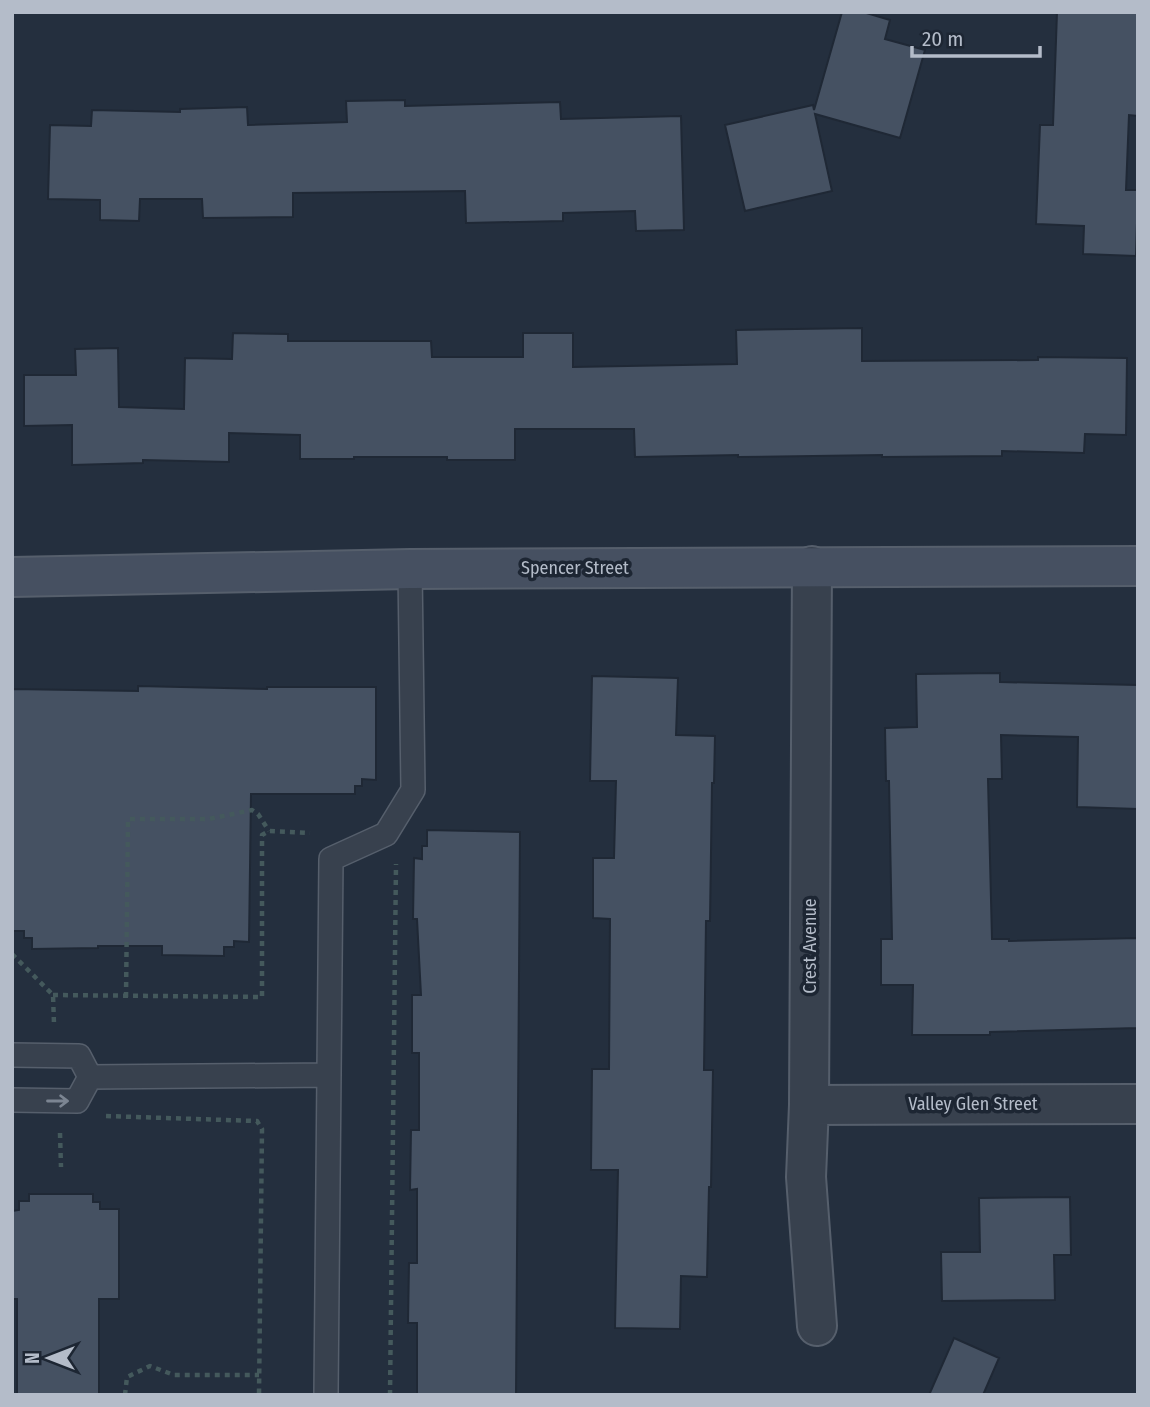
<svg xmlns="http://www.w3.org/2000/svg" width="1150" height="1407" font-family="'Fira Sans Condensed',sans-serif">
  <rect width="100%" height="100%" fill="#242f3e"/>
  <path fill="#455162" stroke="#1f2835" stroke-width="2" d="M842 12H863L890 20 885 39 925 50 900 138 815 114 832 191 745 211 725 125 813 105 814 110Z
    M1057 12H1138V116L1129 115 1126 190H1138L1136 256 1083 254 1084 226 1036 224 1040 125H1053Z
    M405 100V106L560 102 561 119 681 116 684 230 636 231 635 211 563 213V221L466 223 465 191 293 193V217L203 218 202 199H140L139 221 100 220V200L48 199 50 125 91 126 92 110 180 112V109L247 107 248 125 347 122 346 101Z
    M862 328V361L1038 360V357L1127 358 1126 435 1085 434 1084 453 1002 451V456L882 457V455L738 457V455L635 457 634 429H515V460H447V457H354V459H300V435L229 433V462L143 460V463L72 465V425L24 426V375H76L75 349 118 348 119 407 184 409 185 358 232 359 233 333 288 334V341H431L432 357H523V333H573V367L737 364 736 330Z
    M1000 673V682L1138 685V809L1077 807 1078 737 1001 735 1002 779H988L992 939H1009V941L1138 938V1028L990 1032V1035H912L913 985H881V939H892L889 781H886L885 728 917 727 916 674Z
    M592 676 678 678 676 735 715 736 714 783H712L710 921H706L704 1070H713L711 1187H709L707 1277 681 1276 680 1329 615 1328 618 1170H591L592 1069H609L610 919 593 918V858H614L616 781H590Z
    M138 686 267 689V687H376V780L362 779V786H355V794H251L249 942 234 941V947H224V956L162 955V946H98V948L32 949V938H24V931H12V689L138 691Z
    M427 830 520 832 516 1395H417V1323H408L409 1263H417V1189L410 1190 411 1130H419V1053H412V995H421L417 919H413L414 858 422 859V846H427Z
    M29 1194H93V1202H100V1209H119V1299H99V1395H17V1299H12V1211L19 1210V1201H29Z
    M1070 1197 1071 1255H1054L1055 1300 942 1301 941 1252H980L979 1198Z
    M954 1338 999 1358 983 1395H929Z"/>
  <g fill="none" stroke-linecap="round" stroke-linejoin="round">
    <defs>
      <path id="lane" d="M12 1055 79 1056 90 1077
        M90 1077 329 1075
        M12 1100 77 1101 90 1077
        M326 1395 331 859 386 834 413 790 410 569"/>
      <path id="street" d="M812 566 809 1105 806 1177 817 1326
        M809 1105 1138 1104"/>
      <path id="secondary" d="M12 577 410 569 1138 566"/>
    </defs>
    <use href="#lane" stroke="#565f6c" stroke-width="26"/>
    <use href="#street" stroke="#565f6c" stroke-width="42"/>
    <use href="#secondary" stroke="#565f6c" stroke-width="42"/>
    <path stroke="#44595c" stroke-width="4.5" stroke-dasharray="5 5" stroke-linecap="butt" d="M12 954 53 995 54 1024
      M53 995 262 997V835L269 831 310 833
      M126 997 128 819H209L252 810 258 814 269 831
      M106 1116 257 1121 262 1129 259 1395
      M60 1133 61 1167
      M125 1395 127 1377 150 1366 174 1375H259
      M390 1395 396 864"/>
    <use href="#lane" stroke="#38414e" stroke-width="23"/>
    <use href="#street" stroke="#38414e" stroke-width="38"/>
    <use href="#secondary" stroke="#465061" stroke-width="38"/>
  </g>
  <defs><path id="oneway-shaft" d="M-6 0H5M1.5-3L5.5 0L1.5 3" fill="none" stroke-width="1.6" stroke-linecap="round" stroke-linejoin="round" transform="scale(1.75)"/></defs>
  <use stroke="#7c8592" href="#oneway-shaft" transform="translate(58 1101)"/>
  <g text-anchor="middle" stroke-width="7" stroke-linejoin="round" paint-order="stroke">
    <g font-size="18" fill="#b4bcc9" stroke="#1d2633">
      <text x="575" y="574">Spencer Street</text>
      <text transform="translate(810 946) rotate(-90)" y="6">Crest Avenue</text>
      <text x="973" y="1110">Valley Glen Street</text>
    </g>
  </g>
  <rect width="1150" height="1407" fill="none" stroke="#b4bcc9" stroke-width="28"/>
  <g transform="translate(49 1358) rotate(270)" stroke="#1d2633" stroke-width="5" paint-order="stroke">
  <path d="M0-5L12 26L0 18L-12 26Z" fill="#b4bcc9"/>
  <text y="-10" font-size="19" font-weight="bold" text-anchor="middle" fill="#b4bcc9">N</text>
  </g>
  <path d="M912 46v10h128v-10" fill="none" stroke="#b4bcc9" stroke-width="3.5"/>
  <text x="922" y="46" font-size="21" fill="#b4bcc9" stroke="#1d2633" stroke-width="5" paint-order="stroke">20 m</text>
</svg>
